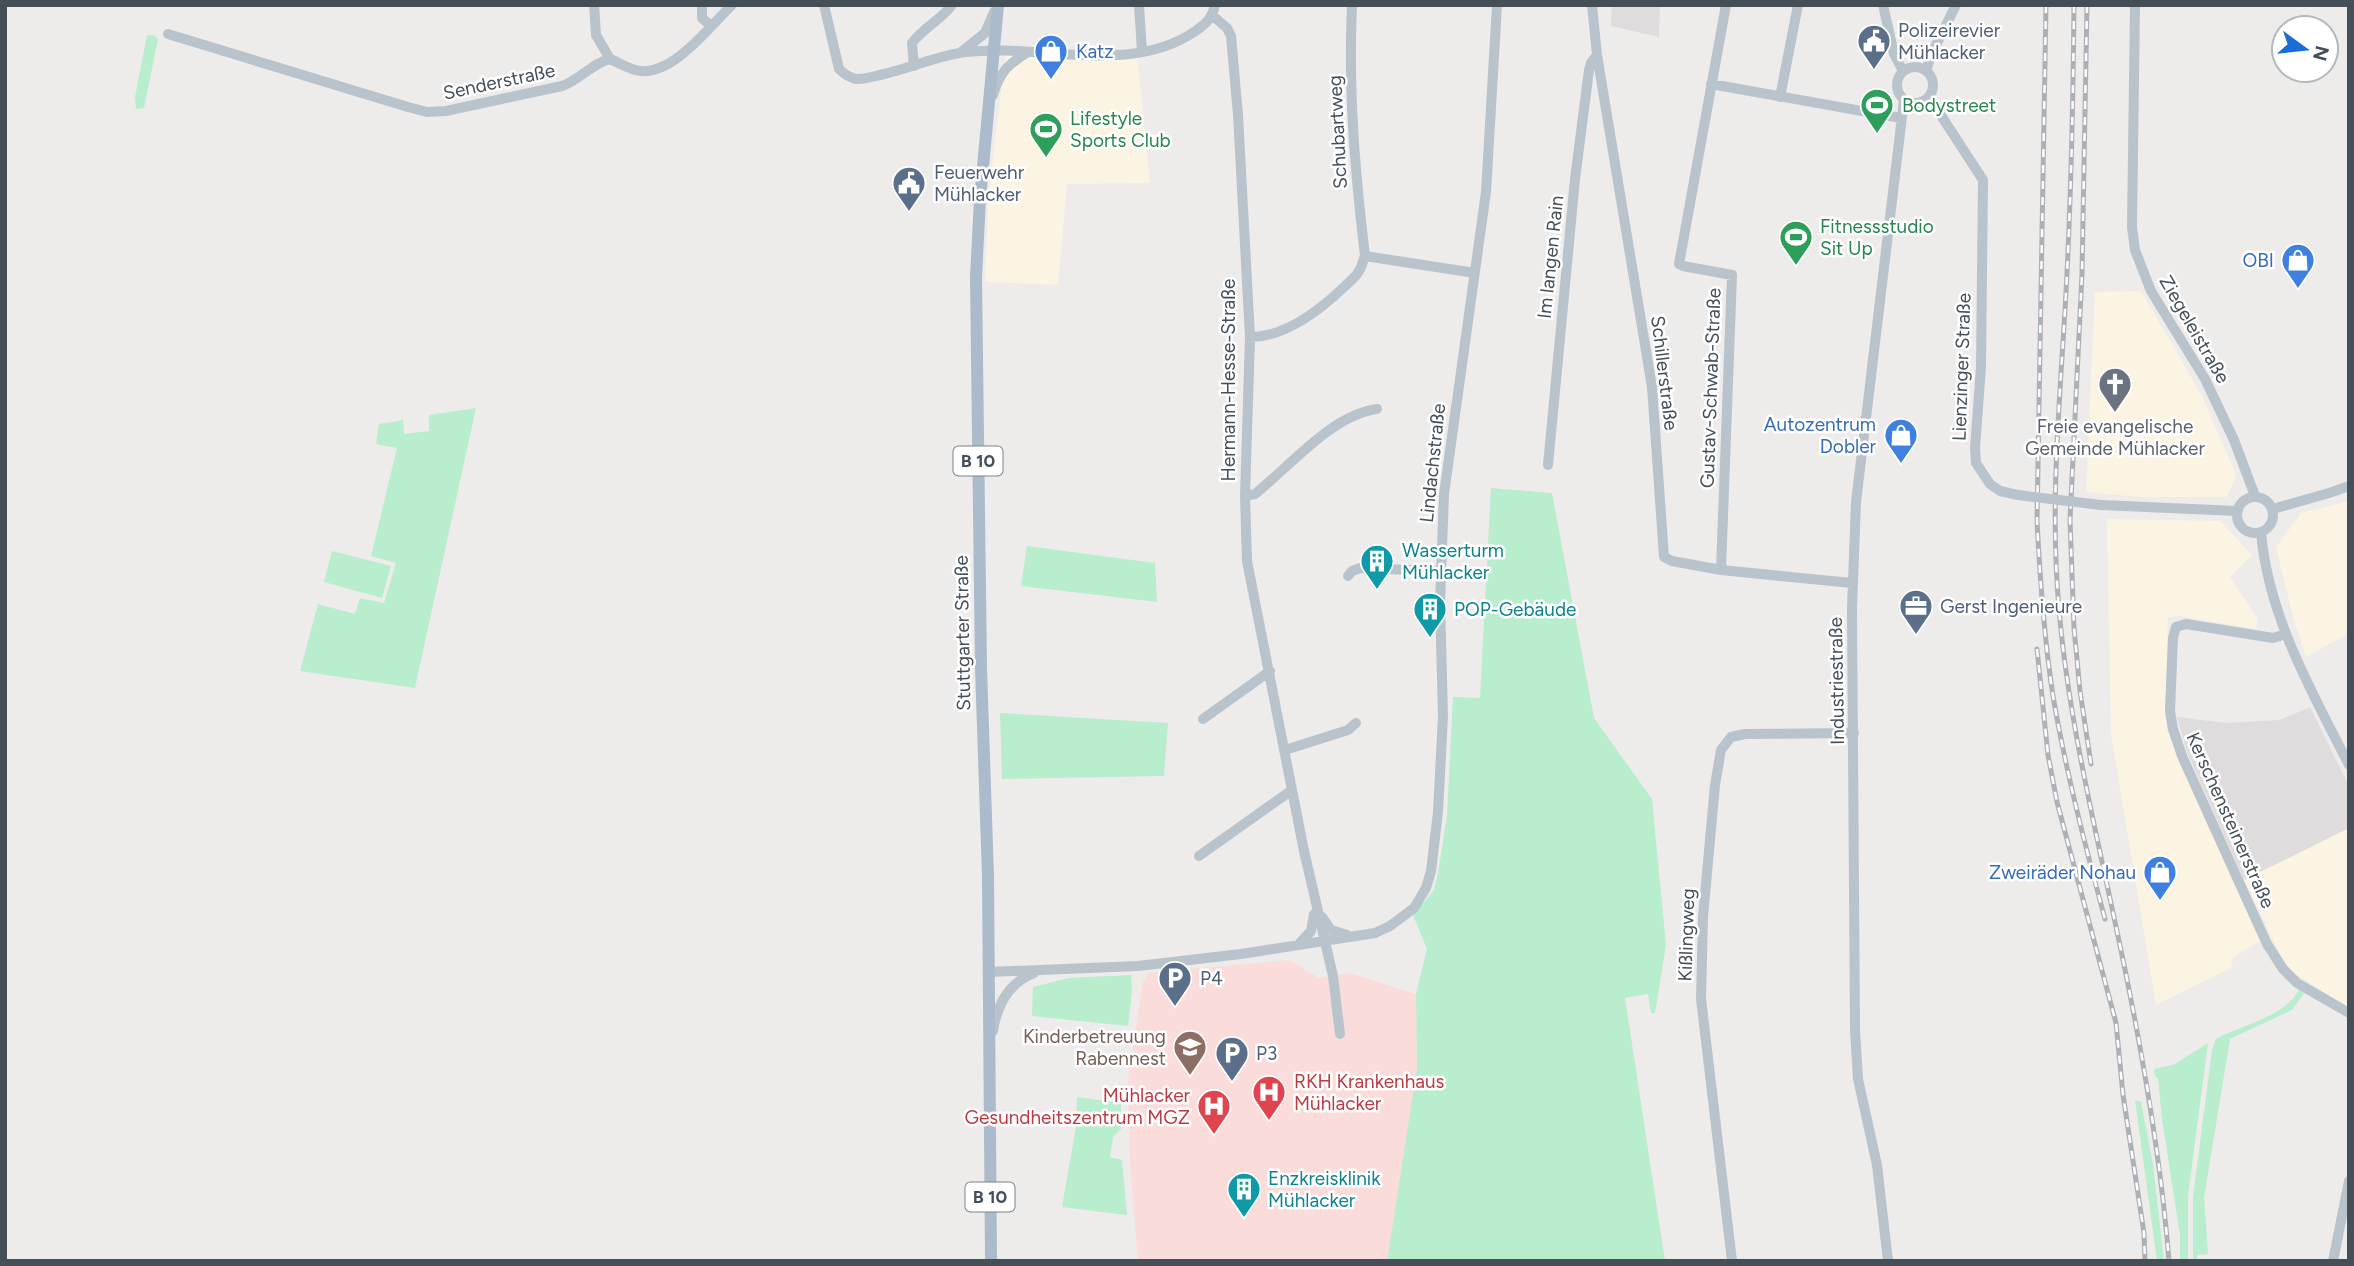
<svg xmlns="http://www.w3.org/2000/svg" width="2354" height="1266" font-family="Figtree,sans-serif">
  <rect width="100%" height="100%" fill="#eeebeb"/>
  <path fill="#fbf4e2" d="M1006 53 1137 54 1150 183 1067 184 1058 285 985 282 989 189Z
    M2141 291 2202 396 2236 475 2227 497H2138L2086 492 2095 292Z
    M2349 501V633L2306 657 2292 613 2276 547 2301 513Z
    M2107 519 2220 521 2252 555 2230 577 2258 619 2256 629 2180 616 2168 617 2165 711 2167 730 2186 776 2261 941 2233 957 2231 968 2156 1005 2111 734Z
    M2349 828V1007L2295 974 2284 962 2244 880Z"/>
  <path fill="#dfdcdd" d="M1612 5H1660L1659 37 1611 26Z
    M2310 707 2349 786V828L2244 880 2187 752 2177 717 2226 723 2280 720Z"/>
  <path fill="#fadcda" d="M1289 960 1319 978 1349 973 1416 994 1417 1067 1387 1261H1138L1130 1163 1128 1081 1143 982 1149 973Z"/>
  <path fill="#b8edcd" d="M147 35H154L158 39 144 108 136 109 135 97Z
    M476 408 415 688 300 671 318 604 355 614 360 598 384 603 396 563 371 556 397 448 376 444 379 424 403 420 404 434 429 431V415Z
    M1491 488 1552 493 1594 718 1652 799 1666 945 1655 1013H1651L1648 994 1625 998 1665 1261H1387L1417 1067 1416 994 1427 949 1413 915 1434 890 1438 873 1447 816 1453 697 1480 698Z
    M1027 546 1155 563 1157 602 1021 586Z
    M332 551 391 566 382 598 324 582Z
    M1000 713 1168 723 1164 776 1002 779Z
    M1131 975 1132 992 1128 1026 1032 1016 1033 987 1069 978Z
    M2299 990 2304 993 2292 1010 2230 1039 2204 1198 2208 1254 2197 1255V1261H2193V1197L2212 1050 2216 1039C2243 1024 2283 1018 2299 990Z
    M2208 1043 2188 1196V1261H2180V1235L2162 1119 2158 1078 2155 1076 2154 1069 2173 1065Z
    M1077 1097 1121 1103V1129L1113 1137 1110 1157 1122 1160 1127 1215 1062 1207 1076 1127Z
    M2135 1100 2141 1102 2153 1164 2164 1261H2157Z"/>
  <g fill="none" stroke-linecap="round" stroke-linejoin="round">
    <path stroke="#b9c3cb" stroke-width="10" d="M594 5 596 35 610 59
      M702 5V18L711 26
      M824 5 839 69C844 74 850 78 857 79 866 79 875 76 884 74 911 68 939 55 966 52 1040 43 1131 77 1197 30 1206 24 1213 17 1215 5
      M1139 5 1142 51
      M1352 5C1348 89 1355 172 1365 256
      M1592 5 1597 55 1652 387 1664 557 1672 561 1721 570 1852 583
      M1883 5 1894 54 1903 71
      M2135 5 2132 227 2135 250 2151 291 2205 379 2234 440 2255 496
      M1213 16 1227 28 1231 36 1238 115 1250 337 1245 496 1247 561 1304 851 1333 976 1340 1034
      M168 34 408 107 427 112 446 111 562 86C580 80 592 63 610 59 620 63 630 70 641 71 674 74 710 26 732 5
      M960 53 985 33 994 12
      M914 66 912 43C925 26 940 21 952 5
      M1897 85a18 18 0 1 1 36 0a18 18 0 1 1-36 0Z
      M1926 71 1931 55 1956 5
      M1711 84 1901 118
      M993 95C1000 72 1008 64 1028 52
      M1780 97 1798 5
      M1929 97 1983 180 1981 367 1975 448 1976 463 1990 484 2000 491 2018 495
      M1250 337C1285 337 1319 311 1344 287 1349 282 1356 277 1359 271 1362 267 1363 260 1365 256L1475 273
      M1548 465 1575 179 1589 70 1591 63 1597 55
      M1245 496 1255 494C1289 467 1333 414 1377 409
      M2237 515a18 18 0 1 1 36 0a18 18 0 1 1-36 0Z
      M2101 505 2237 511
      M2273 509 2329 493 2349 486
      M2261 532C2268 616 2312 692 2349 765
      M1721 570 1732 275 1683 266 1679 264 1726 5
      M1348 576 1352 571 1360 568 1440 571
      M2286 634 2273 638 2186 624 2176 627 2173 638 2170 711 2173 729 2182 756 2267 944 2283 969 2297 983 2349 1013
      M1203 719 1270 671
      M1285 750 1348 730 1356 723
      M1199 856 1292 790
      M1322 917 1331 930 1347 935
      M1300 943 1311 931 1314 914
      M989 972 1138 966 1241 954 1375 933 1390 926 1414 908 1426 888 1431 871 1438 812 1443 716 1440 602 1444 494 1486 192 1497 5
      M993 1031C997 1005 1008 983 1034 973
      M1732 1261 1701 999 1703 917 1715 785 1721 750 1731 737 1745 734 1854 733
      M1888 1261 1877 1165 1858 1079 1855 1030 1852 608 1856 502 1904 100
      M2333 1261 2349 1181"/>
    <path stroke="#abbbcb" stroke-width="12" d="M991 1261 988 876 981 668 976 277 980 199 998 5"/>
    <defs>
      <path id="rail" d="M2046 5 2037 521C2040 579 2044 638 2053 696 2066 772 2085 845 2105 919
        M2074 5C2073 107 2071 209 2065 310 2059 410 2050 509 2059 609 2068 715 2093 818 2115 922 2139 1033 2160 1147 2169 1261
        M2087 5 2082 274 2070 520 2074 628 2080 691 2091 764
        M2037 649 2048 755 2057 802 2116 1023 2123 1095 2144 1233 2145 1261"/>
    </defs>
    <use href="#rail" stroke="#adb1b6" stroke-width="5"/>
    <use href="#rail" stroke="#fff" stroke-width="2.5" stroke-dasharray="8" stroke-linecap="butt"/>
    <path stroke="#b9c3cb" stroke-width="10" d="M2018 495 2101 505"/>
  </g>
  <defs>
    <symbol id="civic-pin" viewBox="-11 -11 22 30"><path d="M0 17L-7.5 6A9.5 9.5 0 1 1 7.5 6Z" fill="#5c6f8a" stroke="#fff"/><path d="M-.6-6.5H3V-4.5H.6V-3L4-1V1h2V6H-6V1h2V-1L-.6-3ZM-1.2 2.5V6h2.4V2.5Z" fill="#fff"/></symbol>
    <symbol id="shop-pin" viewBox="-11 -11 22 30"><path d="M0 17L-7.5 6A9.5 9.5 0 1 1 7.5 6Z" fill="#3f7fe0" stroke="#fff"/><path d="M-5-2.5h2.3a2.7 3.5 0 0 1 5.4 0H5L5.5 6h-11ZM-1.5-2.5h3a1.5 2.3 0 0 0-3 0Z" fill="#fff"/></symbol>
    <symbol id="stadium-pin" viewBox="-11 -11 22 30"><path d="M0 17L-7.5 6A9.5 9.5 0 1 1 7.5 6Z" fill="#2e9e5b" stroke="#fff"/><path d="M0-5a6.5 5 0 1 0 0 10a6.5 5 0 1 0 0-10ZM-3.5-1.8h7v3.6h-7Z" fill="#fff"/></symbol>
    <symbol id="church-pin" viewBox="-11 -11 22 30"><path d="M0 17L-7.5 6A9.5 9.5 0 1 1 7.5 6Z" fill="#6b7280" stroke="#fff"/><path d="M-1.2-6h2.4v3.5h3.3v2.4h-3.3V6h-2.4V-.1h-3.3v-2.4h3.3Z" fill="#fff"/></symbol>
    <symbol id="building-pin" viewBox="-11 -11 22 30"><path d="M0 17L-7.5 6A9.5 9.5 0 1 1 7.5 6Z" fill="#0f9aa8" stroke="#fff"/><path d="M-4-6H4V6H1V3H-1V6H-4ZM-2.5-4.3h1.7v1.8h-1.7ZM.8-4.3h1.7v1.8H.8ZM-2.5-1h1.7V.8h-1.7ZM.8-1h1.7V.8H.8Z" fill="#fff"/></symbol>
    <symbol id="office-pin" viewBox="-11 -11 22 30"><path d="M0 17L-7.5 6A9.5 9.5 0 1 1 7.5 6Z" fill="#5c6f8a" stroke="#fff"/><path d="M-6-3h4V-5.5h4V-3h4V5H-6ZM-1-4.5V-3h2v-1.5ZM-6 0V1H6V0Z" fill="#fff"/></symbol>
    <symbol id="parking-pin" viewBox="-11 -11 22 30"><path d="M0 17L-7.5 6A9.5 9.5 0 1 1 7.5 6Z" fill="#5c6f8a" stroke="#fff"/><path d="M-3.5-5.5H1a3.5 3.5 0 0 1 0 7H-1V5.5H-3.5ZM-1-3.4V-.6H.8a1.4 1.4 0 0 0 0-2.8Z" fill="#fff"/></symbol>
    <symbol id="school-pin" viewBox="-11 -11 22 30"><path d="M0 17L-7.5 6A9.5 9.5 0 1 1 7.5 6Z" fill="#8d6e63" stroke="#fff"/><path d="M0-5L7-2L0 1L-7-2ZM-4 1L0 2.5L4 1V4Q0 6-4 4Z" fill="#fff"/></symbol>
    <symbol id="hospital-pin" viewBox="-11 -11 22 30"><path d="M0 17L-7.5 6A9.5 9.5 0 1 1 7.5 6Z" fill="#e0444e" stroke="#fff"/><path d="M-5-5h3v3.5h4V-5h3V5h-3V1.5h-4V5h-3Z" fill="#fff"/></symbol>
  </defs>
  <g fill-rule="evenodd">
    <use href="#civic-pin" x="1855" y="22" width="38" height="52"/>
    <use href="#shop-pin" x="1032" y="32" width="38" height="52"/>
    <use href="#stadium-pin" x="1858" y="86" width="38" height="52"/>
    <use href="#stadium-pin" x="1027" y="110" width="38" height="52"/>
    <use href="#civic-pin" x="890" y="164" width="38" height="52"/>
    <use href="#stadium-pin" x="1777" y="218" width="38" height="52"/>
    <use href="#shop-pin" x="2279" y="241" width="38" height="52"/>
    <use href="#church-pin" x="2096" y="365" width="38" height="52"/>
    <use href="#shop-pin" x="1882" y="416" width="38" height="52"/>
    <use href="#building-pin" x="1358" y="542" width="38" height="52"/>
    <use href="#office-pin" x="1897" y="587" width="38" height="52"/>
    <use href="#building-pin" x="1411" y="590" width="38" height="52"/>
    <use href="#shop-pin" x="2141" y="853" width="38" height="52"/>
    <use href="#parking-pin" x="1156" y="959" width="38" height="52"/>
    <use href="#school-pin" x="1171" y="1028" width="38" height="52"/>
    <use href="#parking-pin" x="1213" y="1034" width="38" height="52"/>
    <use href="#hospital-pin" x="1250" y="1073" width="38" height="52"/>
    <use href="#hospital-pin" x="1195" y="1087" width="38" height="52"/>
    <use href="#building-pin" x="1225" y="1170" width="38" height="52"/>
  </g>
  <g text-anchor="middle" stroke-width="5" stroke-linejoin="round" paint-order="stroke">
    <g fill="#fff" stroke="#7c848a" stroke-width="2">
      <rect x="953.5" y="446.5" width="49" height="29" rx="5"/>
      <rect x="965.5" y="1182.5" width="49" height="29" rx="5"/>
    </g>
    <g font-size="18" font-weight="bold" fill="#444f58">
      <text x="978" y="467">B 10</text>
      <text x="990" y="1203">B 10</text>
    </g>
    <g font-size="19" fill="#4e5e75" stroke="#fff" text-anchor="start">
      <text x="1898" y="37">Polizeirevier<tspan x="1898" dy="22">Mühlacker</tspan></text>
      <text x="934" y="179">Feuerwehr<tspan x="934" dy="22">Mühlacker</tspan></text>
      <text x="1940" y="613">Gerst Ingenieure</text>
      <text x="1200" y="985">P4</text>
      <text x="1256" y="1060">P3</text>
    </g>
    <g font-size="19" fill="#366cbe" stroke="#fff" text-anchor="end">
      <text x="1076" y="58" text-anchor="start">Katz</text>
      <text x="2274" y="267">OBI</text>
      <text x="1876" y="431">Autozentrum<tspan x="1876" dy="22">Dobler</tspan></text>
      <text x="2136" y="879">Zweiräder Nohau</text>
    </g>
    <g font-size="19" fill="#444f58" stroke="#fff">
      <text transform="translate(499 81) rotate(-12)" y="7">Senderstraße</text>
      <text transform="translate(1337 132) rotate(-93)" y="7">Schubartweg</text>
      <text transform="translate(1550 257) rotate(-84)" y="7">Im langen Rain</text>
      <text transform="translate(2195 329) rotate(60)" y="7">Ziegeleistraße</text>
      <text transform="translate(1961 367) rotate(-88)" y="7">Lienzinger Straße</text>
      <text transform="translate(1665 373) rotate(83)" y="7">Schillerstraße</text>
      <text transform="translate(1228 380) rotate(-90)" y="7">Hermann-Hesse-Straße</text>
      <text transform="translate(1710 388) rotate(-88)" y="7">Gustav-Schwab-Straße</text>
      <text transform="translate(1432 463) rotate(-84)" y="7">Lindachstraße</text>
      <text transform="translate(962 633) rotate(-91)" y="7">Stuttgarter Straße</text>
      <text transform="translate(1836 681) rotate(-91)" y="7">Industriestraße</text>
      <text transform="translate(2231 820) rotate(66)" y="7">Kerschensteinerstraße</text>
      <text transform="translate(1686 935) rotate(-88)" y="7">Kißlingweg</text>
    </g>
    <g font-size="19" fill="#27864d" stroke="#fff" text-anchor="start">
      <text x="1902" y="112">Bodystreet</text>
      <text x="1070" y="125">Lifestyle<tspan x="1070" dy="22">Sports Club</tspan></text>
      <text x="1820" y="233">Fitnessstudio<tspan x="1820" dy="22">Sit Up</tspan></text>
    </g>
    <g font-size="19" fill="#5b616d" stroke="#fff">
      <text x="2115" y="433">Freie evangelische<tspan x="2115" dy="22">Gemeinde Mühlacker</tspan></text>
    </g>
    <g font-size="19" fill="#0d838f" stroke="#fff" text-anchor="start">
      <text x="1402" y="557">Wasserturm<tspan x="1402" dy="22">Mühlacker</tspan></text>
      <text x="1454" y="616">POP-Gebäude</text>
      <text x="1268" y="1185">Enzkreisklinik<tspan x="1268" dy="22">Mühlacker</tspan></text>
    </g>
    <g font-size="19" fill="#785e54" stroke="#fff" text-anchor="end">
      <text x="1166" y="1043">Kinderbetreuung<tspan x="1166" dy="22">Rabennest</tspan></text>
    </g>
    <g font-size="19" fill="#be3a42" stroke="#fff" text-anchor="start">
      <text x="1294" y="1088">RKH Krankenhaus<tspan x="1294" dy="22">Mühlacker</tspan></text>
      <text x="1190" y="1102" text-anchor="end">Mühlacker<tspan x="1190" dy="22">Gesundheitszentrum MGZ</tspan></text>
    </g>
  </g>
  <rect width="2354" height="1266" fill="none" stroke="#444f58" stroke-width="14"/>
  <g transform="translate(2305 49) rotate(105)"><circle r="33" fill="#ffffff" stroke="#b4b9bc" stroke-width="2"/>
  <path d="M0-5L12 26L0 18L-12 26Z" fill="#1a6dd9"/>
  <text y="-10" font-size="19" font-weight="bold" text-anchor="middle" fill="#444f58">N</text>
  </g>
</svg>
